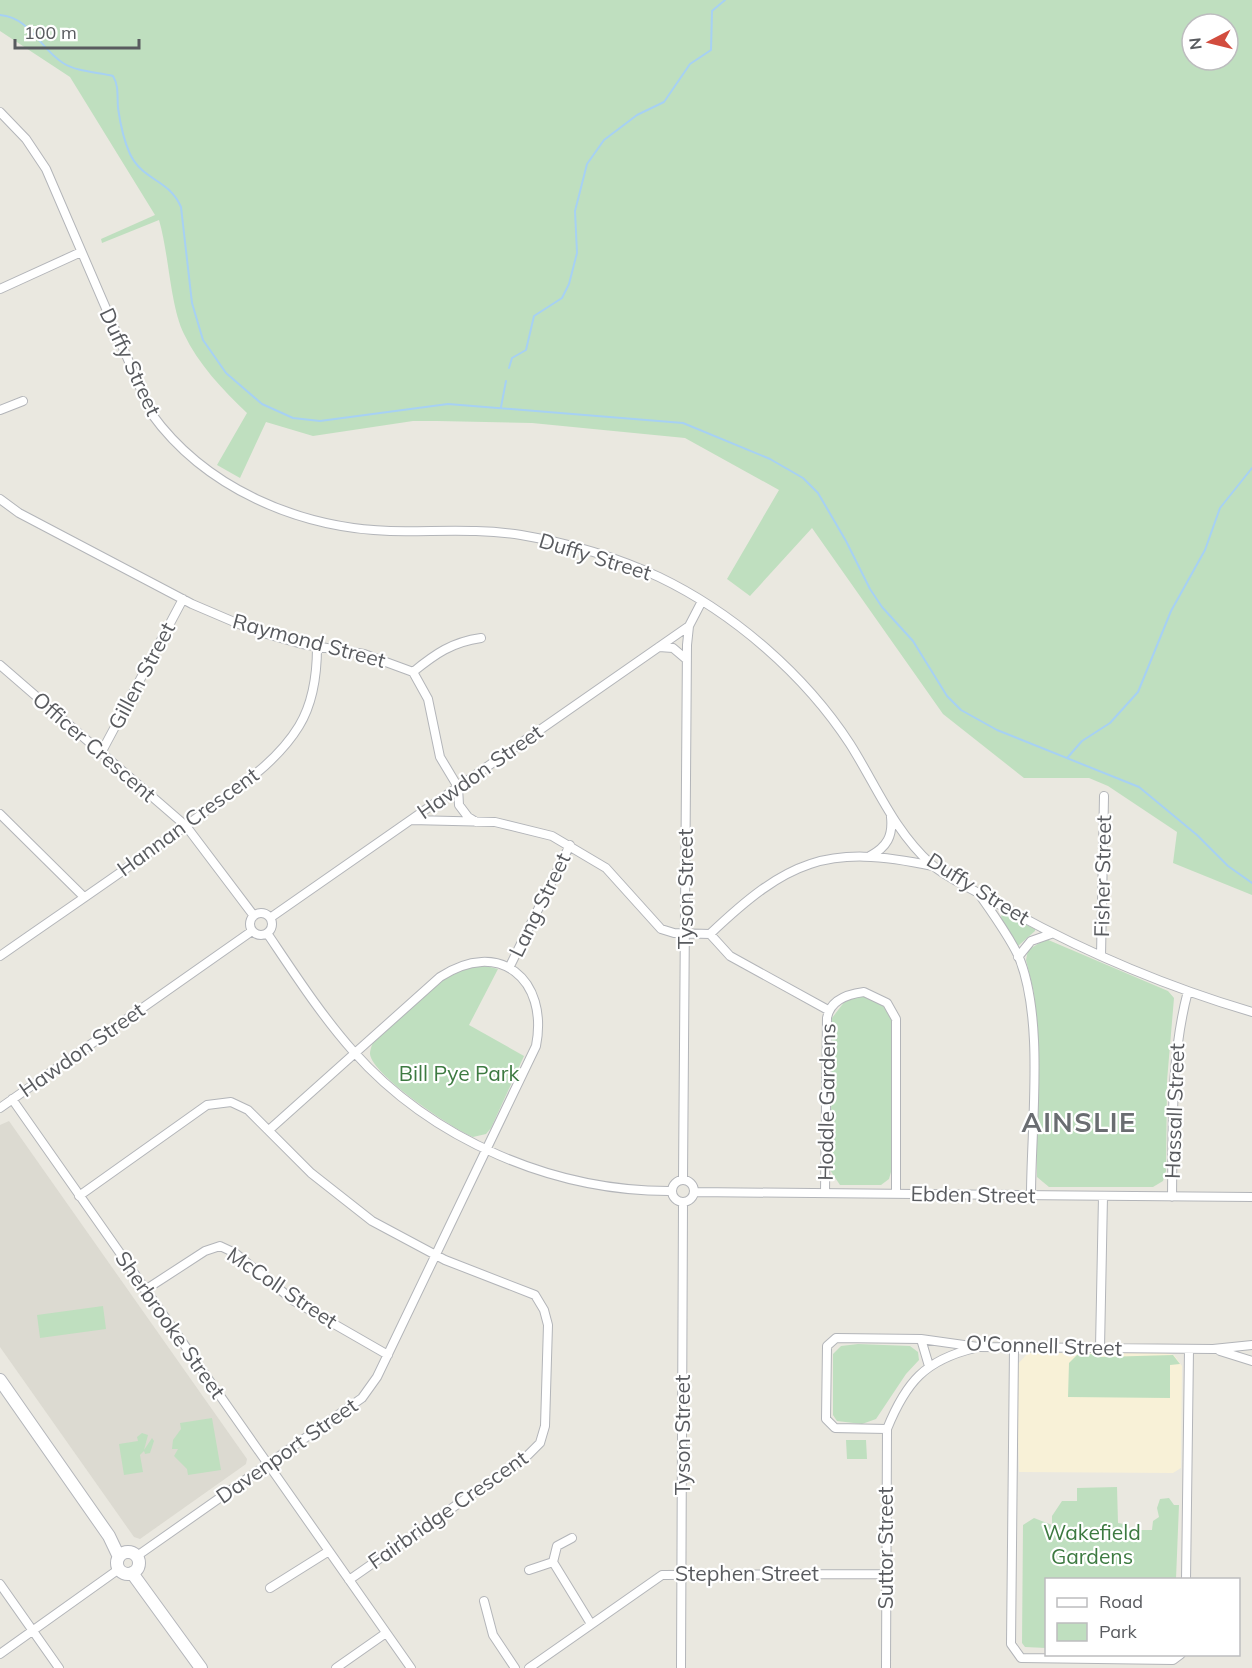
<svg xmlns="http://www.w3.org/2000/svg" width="1252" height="1668" font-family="Mulish,sans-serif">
  <rect width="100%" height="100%" fill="#eae8e0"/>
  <path fill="#f8f1d7" d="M1028 1353H1165L1174 1355 1182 1366 1181 1468 1173 1473 1019 1472 1016 1366Z"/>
  <path fill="#dcdad1" d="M9 1121 247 1459 246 1464 140 1539 134 1537 0 1347V1125Z"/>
  <path fill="#bfdfbf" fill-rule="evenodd" d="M0 0H1252V895L1173 863 1177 832 1108 786 1089 778H1024L943 714 812 528 750 596 727 579 779 490 685 438 532 423 437 421H413L313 436 266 422 240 478 217 465 247 413C223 390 198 364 184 334 170 305 169 254 159 220L102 243 101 239 155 215 70 77 0 31ZM1192 24H1228V60H1192Z
    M1002 913 1035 929V931L1018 946 1001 918Z
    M1046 939 1168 991 1174 998 1167 1081 1166 1171 1163 1181 1153 1187H1049L1037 1177 1036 1027 1034 993 1026 960 1028 950Z
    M486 966 498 969 469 1025 524 1056 491 1128 486 1134 473 1137C453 1129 372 1075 370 1054 370 1050 372 1044 374 1041 382 1029 440 979 454 971 463 966 475 966 486 966Z
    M856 996C875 996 890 1007 893 1027L891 1172 889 1179 881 1185H840L830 1170 832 1018 845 1001Z
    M103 1306 106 1329 40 1338 37 1315Z
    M858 1344 910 1346 918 1352 919 1360 906 1374 876 1419 862 1424 837 1421 833 1415V1354L841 1346Z
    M1087 1353 1102 1357 1173 1355 1180 1364 1170 1365V1398L1068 1397 1069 1363 1077 1355Z
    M212 1418 221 1470 188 1475 187 1469 174 1456 178 1449H172L173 1440 181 1429 180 1423Z
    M142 1433 148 1435 144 1450 152 1438 154 1441 150 1453 145 1454 144 1451 140 1455 143 1472 124 1475 119 1444 138 1441 137 1437Z
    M846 1440H866L867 1459H847Z
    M1117 1487 1118 1523 1124 1524 1125 1530H1152L1153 1521 1159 1517 1157 1508 1160 1499 1169 1498 1174 1505H1179L1176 1579 1046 1580V1648L1025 1647 1022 1643 1023 1525 1034 1518 1052 1525V1516L1062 1501H1077V1488Z"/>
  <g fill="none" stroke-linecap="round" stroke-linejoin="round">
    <path stroke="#a7d1f3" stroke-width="2" d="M0 15C31 18 39 48 63 63 77 72 97 72 113 76 119 86 117 96 118 108 120 122 124 141 130 154 143 181 169 179 181 207L192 303 203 340 226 373 262 404 293 418 320 421 448 404 683 423 770 459 803 478 818 493 846 541 870 589 882 607 913 641 947 696 961 710 997 730 1139 787 1197 835 1228 866 1252 883
      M509 368 512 358 526 350 534 316 562 298 569 284 577 253 575 211 587 164 604 140 637 115 664 102 690 64 711 50 712 11 725 0
      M501 407 506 381
      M1068 757 1082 741 1110 723 1138 692 1171 611 1205 550 1220 508 1252 468"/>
    <defs>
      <path id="street" d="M0 112 26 139 46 169 151 413C205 488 298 528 390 531 433 532 478 528 521 535 568 543 616 557 659 577 734 613 805 675 850 744 876 785 894 831 931 864 948 879 973 889 993 901 1075 948 1161 985 1252 1012
        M0 289 81 252
        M0 410 23 401
        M0 499 19 513 192 604 253 630 302 644 364 654 413 672 428 699 440 757 458 787 459 805 468 817 476 822
        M659 647 673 648 686 659
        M0 665 186 826 254 916
        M413 672C435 654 452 642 481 638
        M101 753 183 599
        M0 814 84 897
        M411 820 495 822 552 836 606 868 661 929 674 933 710 934C787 861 826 843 933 866
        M870 856C887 847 893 836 891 817
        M979 894C993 914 1007 933 1018 955 1045 1017 1031 1127 1031 1195
        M250 924a11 11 0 1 1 22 0a11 11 0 1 1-22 0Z
        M270 918 689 626
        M267 933C294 973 321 1015 353 1051 432 1140 554 1192 672 1191
        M710 934 730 956 828 1010
        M0 956C67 909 136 863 202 814 236 788 276 764 299 726 313 703 317 673 317 647
        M1101 956 1104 796
        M1018 957 1031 941 1051 934
        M510 966 570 845
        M12 1099 411 1668
        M0 1108 252 931
        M683 1180 687 645 689 626 702 601
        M672 1191a11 11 0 1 1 22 0a11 11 0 1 1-22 0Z
        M694 1192 1252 1197
        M825 1193 827 1018C830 1000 848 994 864 992L887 1003 896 1019V1194
        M79 1196 207 1105 231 1102 248 1110 311 1173 372 1221 445 1260 535 1295 544 1310 548 1325 545 1426 540 1443 528 1455 349 1580
        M1172 1197C1173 1127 1170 1059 1188 991
        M145 1290 205 1251 220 1246 235 1253 294 1301 388 1355
        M921 1339 929 1366
        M1014 1348 1011 1644 1021 1658 1173 1660 1181 1654
        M1100 1348 1103 1196
        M1220 1351 1252 1361
        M887 1429 835 1428 826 1419 827 1346 836 1338 921 1339 978 1347 1213 1349 1252 1345
        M572 1538 557 1546 553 1562 591 1624
        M137 1556 362 1398 377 1377 536 1046C549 979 499 938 440 977L269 1130
        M529 1570 553 1562
        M1186 1580 1189 1349
        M0 1584 59 1668
        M270 1588 329 1551
        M484 1601 493 1635 515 1668
        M0 1654 119 1569
        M336 1668 386 1633
        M529 1668 662 1575 886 1574
        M681 1668 683 1202
        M886 1668 887 1429C906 1382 925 1360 975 1348"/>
      <path id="secondary" d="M0 1380 109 1536 119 1557
        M117 1563a11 11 0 1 1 22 0a11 11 0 1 1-22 0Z
        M132 1573 201 1668"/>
    </defs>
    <use href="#street" stroke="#b3b5b9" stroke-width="10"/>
    <use href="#secondary" stroke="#b4b6bb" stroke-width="14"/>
    <use href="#street" stroke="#fff" stroke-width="8"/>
    <use href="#secondary" stroke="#fff" stroke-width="12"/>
  </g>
  <g text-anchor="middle" stroke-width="4.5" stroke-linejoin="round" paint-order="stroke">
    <g font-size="21" fill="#595b5f" stroke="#fff">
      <text transform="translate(130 362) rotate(65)" y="7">Duffy Street</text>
      <text transform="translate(595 557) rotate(17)" y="7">Duffy Street</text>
      <text transform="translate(309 641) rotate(15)" y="7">Raymond Street</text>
      <text transform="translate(142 676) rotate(-62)" y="7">Gillen Street</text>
      <text transform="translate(94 747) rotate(41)" y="7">Officer Crescent</text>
      <text transform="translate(480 772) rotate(-35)" y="7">Hawdon Street</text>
      <text transform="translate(188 822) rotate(-36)" y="7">Hannan Crescent</text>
      <text transform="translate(1103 876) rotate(-89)" y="7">Fisher Street</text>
      <text transform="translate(686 889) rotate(-90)" y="7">Tyson Street</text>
      <text transform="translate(978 889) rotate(32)" y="7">Duffy Street</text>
      <text transform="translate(540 905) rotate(-64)" y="7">Lang Street</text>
      <text transform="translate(82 1050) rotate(-35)" y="7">Hawdon Street</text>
      <text transform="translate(827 1102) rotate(-89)" y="7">Hoddle Gardens</text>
      <text transform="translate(1175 1111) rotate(-88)" y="7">Hassall Street</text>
      <text transform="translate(973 1195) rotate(1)" y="7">Ebden Street</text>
      <text transform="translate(282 1288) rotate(34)" y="7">McColl Street</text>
      <text transform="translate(170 1325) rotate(55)" y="7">Sherbrooke Street</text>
      <text transform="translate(1044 1346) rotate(2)" y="7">O'Connell Street</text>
      <text transform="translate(683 1435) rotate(-90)" y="7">Tyson Street</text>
      <text transform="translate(287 1451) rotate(-35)" y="7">Davenport Street</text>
      <text transform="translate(448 1510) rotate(-35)" y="7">Fairbridge Crescent</text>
      <text transform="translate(886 1548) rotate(-90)" y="7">Suttor Street</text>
      <text x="747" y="1581">Stephen Street</text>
    </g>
    <g font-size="21" fill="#3d7a41" stroke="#fff">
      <text x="459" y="1081">Bill Pye Park</text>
      <text x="1092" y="1540">Wakefield<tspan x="1092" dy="24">Gardens</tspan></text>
    </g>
    <g font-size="27" font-weight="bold" letter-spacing="1.5" fill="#6a6d71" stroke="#fff">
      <text x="1079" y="1132">AINSLIE</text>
    </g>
  </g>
  <rect x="1045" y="1578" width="195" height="78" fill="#ffffff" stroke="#bdbdbf" stroke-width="1.5"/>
  <rect x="1057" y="1598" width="30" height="9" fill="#ffffff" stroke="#bdbdbf" stroke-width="1.5"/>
  <text x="1099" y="1608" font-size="18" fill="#595b5f">Road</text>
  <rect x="1057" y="1623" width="30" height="18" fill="#bfdfbf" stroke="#bdbdbf" stroke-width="1.5"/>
  <text x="1099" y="1638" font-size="18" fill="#595b5f">Park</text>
  <g transform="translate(1210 42) rotate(263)"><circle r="28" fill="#ffffff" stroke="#bdbdbf" stroke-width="1.5"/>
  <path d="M0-4.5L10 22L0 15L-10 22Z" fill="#d24c3e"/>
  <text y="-9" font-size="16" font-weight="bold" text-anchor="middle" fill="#595b5f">N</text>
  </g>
  <path d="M15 39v9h124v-9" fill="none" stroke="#595b5f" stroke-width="3"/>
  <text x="24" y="39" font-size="18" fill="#595b5f" stroke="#ffffff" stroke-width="4.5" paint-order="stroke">100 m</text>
</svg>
